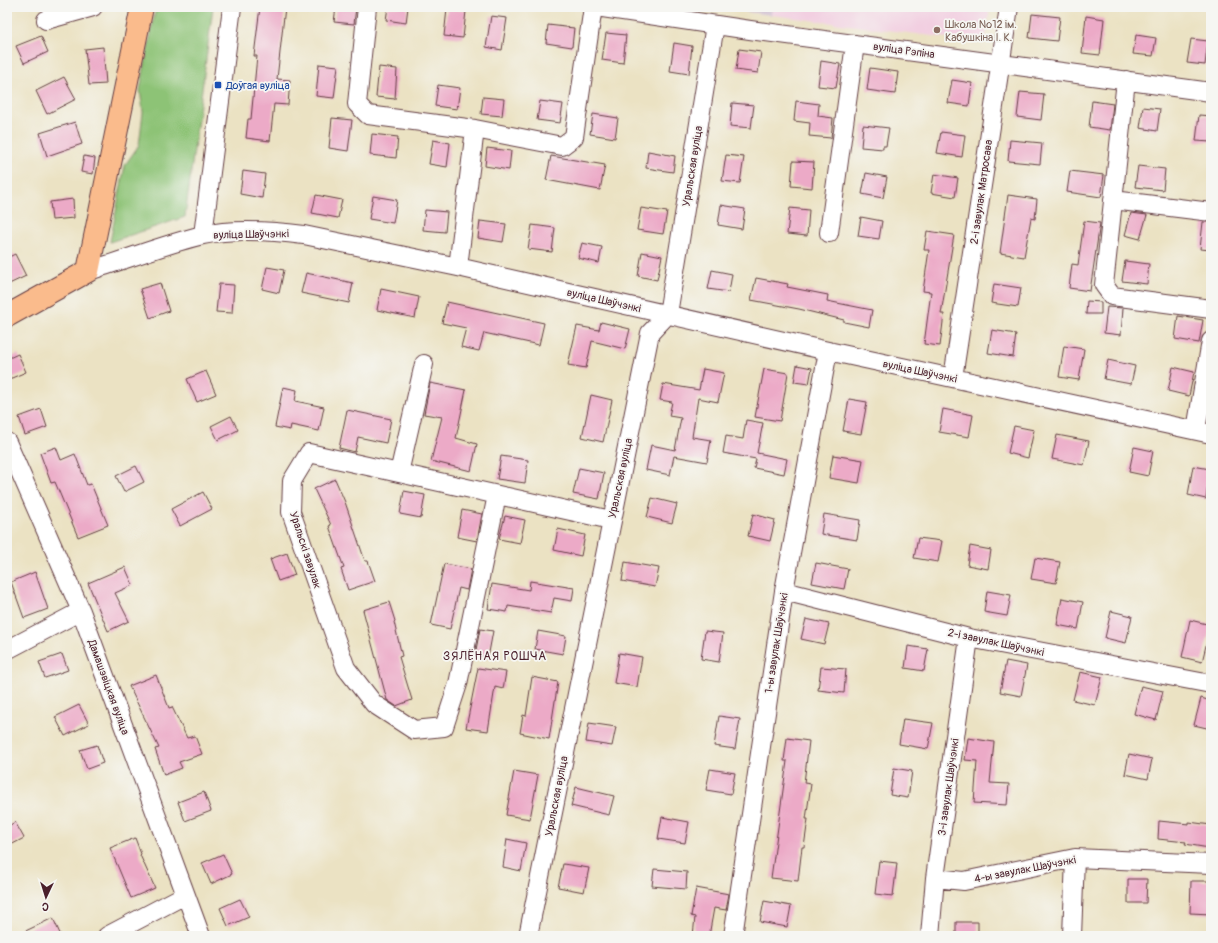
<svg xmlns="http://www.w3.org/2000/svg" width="1218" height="943" font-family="Pangolin,sans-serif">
  <rect width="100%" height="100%" fill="#f6f6f2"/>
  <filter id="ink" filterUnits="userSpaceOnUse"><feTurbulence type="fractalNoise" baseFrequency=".025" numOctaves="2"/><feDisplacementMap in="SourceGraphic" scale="8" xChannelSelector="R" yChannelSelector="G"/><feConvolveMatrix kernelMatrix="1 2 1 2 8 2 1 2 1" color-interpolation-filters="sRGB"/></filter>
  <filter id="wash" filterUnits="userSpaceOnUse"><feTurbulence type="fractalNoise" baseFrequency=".012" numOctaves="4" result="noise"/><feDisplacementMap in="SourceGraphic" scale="16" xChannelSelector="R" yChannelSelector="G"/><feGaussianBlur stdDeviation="0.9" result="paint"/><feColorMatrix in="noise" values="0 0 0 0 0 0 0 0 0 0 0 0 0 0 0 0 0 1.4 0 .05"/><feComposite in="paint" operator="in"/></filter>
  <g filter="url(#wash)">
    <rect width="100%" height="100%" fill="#ebe2c3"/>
    <path fill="#f2cfe1" d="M734 7H990L985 43 733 10Z"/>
    <path fill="#cfbdcf" d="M734 7H772L771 15 733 10Z"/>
    <path fill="#8dc376" stroke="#6c7150" d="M156 7H213L185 217 110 242 125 165 139 145 143 112 140 90Z"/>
    <g id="blocks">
      <path fill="#ecaac7" d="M260 7H285L277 79 290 80 288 105 274 104 270 141 246 138 248 119H251L257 56H254Z
        M336 7H356L354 24 334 22Z
        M388 7H408L406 23 386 20Z
        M447 9 466 11 463 38 444 36Z
        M1032 14 1060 17 1057 41 1029 38Z
        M491 16 507 18 502 50 486 47Z
        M1086 16 1104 19 1100 55 1082 53Z
        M548 25 574 28 572 47 546 43Z
        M606 33 626 35 623 63 602 60Z
        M1136 35 1156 38 1153 56 1133 54Z
        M41 36 48 52 24 63 16 46Z
        M1191 39 1208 41 1205 65 1187 63Z
        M674 43 692 46 689 74 670 71Z
        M103 47 106 84 89 85 85 49Z
        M739 49 761 52 758 73 736 70Z
        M821 61 840 64 836 88 818 86Z
        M319 64 338 66 334 98 316 96Z
        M379 67 397 69 395 99 376 97Z
        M870 68 898 72 895 94 867 90Z
        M64 77 76 99 47 114 36 91Z
        M952 80 972 83 969 106 948 103Z
        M438 85 460 88 457 109 435 106Z
        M1020 92 1044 94 1041 120 1017 117Z
        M483 97 504 99 502 116 481 114Z
        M540 101 563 104 560 123 537 120Z
        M796 101 819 104 818 116 833 118 831 138 809 136 810 123 794 121Z
        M1092 101 1113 104 1110 130 1089 127Z
        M732 103 754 105 751 128 730 126Z
        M1143 107 1160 109 1157 131 1140 128Z
        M593 114 618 118 615 138 590 134Z
        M1199 115 1211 116V142L1196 141Z
        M332 118 352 120 348 151 329 148Z
        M75 122 82 144 47 156 40 133Z
        M863 125 889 128 886 146H883V149L861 147Z
        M941 132 965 135 962 157 937 153Z
        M372 134 398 137 396 158 370 155Z
        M433 140 450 143 447 167 429 164Z
        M1010 140 1042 143 1040 164 1008 161Z
        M487 148 511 151 509 170 485 166Z
        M648 151 675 156 673 172 646 168Z
        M726 155 744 157 740 183 722 181Z
        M84 156 95 158 93 174 81 172Z
        M551 156 605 165 600 190 546 180Z
        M793 161 814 162 812 188 791 186Z
        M1138 166 1165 169 1163 190 1135 187Z
        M243 171 265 174 262 198 240 194Z
        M1070 171 1104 175 1101 197 1067 192Z
        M866 173 887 177 883 198 862 194Z
        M934 174 958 178 955 197 931 193Z
        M316 195 342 200 338 218 312 213Z
        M1008 195 1037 199 1035 219 1031 218 1024 257 1000 253Z
        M373 196 397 200 393 223 369 219Z
        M73 199 74 218 52 220 50 202Z
        M721 205 745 209 742 229 718 225Z
        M641 208 667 212 663 234 637 230Z
        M790 208 809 210 807 236 787 234Z
        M425 210 447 212 445 232 423 230Z
        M1131 213 1147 215 1140 239 1125 235Z
        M861 217 882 221 879 239 858 236Z
        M480 221 506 224 503 242 478 238Z
        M1084 221 1100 223 1090 291 1069 288 1072 264 1078 265Z
        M1203 222H1211V250L1200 249Z
        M532 225 555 228 552 252 528 249Z
        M927 231 954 235 941 314H944L940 346 924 344 931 292 923 291 929 250H924Z
        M582 243 602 247 599 263 578 258Z
        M642 252 662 256 657 280 638 276Z
        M15 254 26 276 7 285V258Z
        M1125 261 1149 264 1147 284 1122 281Z
        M267 267 284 270 279 293 262 289Z
        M712 270 732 274 729 292 708 289Z
        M306 273 353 283 349 303 301 293Z
        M756 278 788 284 787 287 828 295 827 301 872 310 869 327 844 322V320L799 309 751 300Z
        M160 283 169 311 150 318 140 289Z
        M219 284 234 285 232 313 216 312Z
        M994 284 1021 288 1018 307 991 303Z
        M381 289 419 297 415 318 377 310Z
        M1087 301 1101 302V314H1086Z
        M447 302 544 323 539 345 484 333 479 351 461 347 466 328 442 323Z
        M1107 307 1123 308 1121 335 1104 333Z
        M1178 316 1203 320 1199 343 1175 339Z
        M601 322 630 329 625 349 592 341 586 368 568 365 577 326 599 330Z
        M992 330 1016 334 1013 357 988 353Z
        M1064 346 1084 349 1079 380 1059 377Z
        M18 354 26 372 7 380V359Z
        M1108 360 1135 366 1131 384 1104 379Z
        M797 365 812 368 809 384 794 382Z
        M1173 367 1194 372 1189 396 1168 391Z
        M703 369 724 373 718 402 698 398 692 437 711 440 707 462 674 456 670 475 646 470 651 445 675 450 681 418 669 416 672 402 660 400 663 384 699 390Z
        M764 369 788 373 780 421 755 417Z
        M206 371 216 394 197 402 187 379Z
        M430 383 466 390 456 438 477 444 471 471 431 461 442 417 424 414Z
        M283 387 297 390 295 401 324 407 319 431 291 425 290 430 275 427Z
        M591 395 612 400 603 442 582 437Z
        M849 399 867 402 861 434 843 431Z
        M41 409 47 427 25 435 19 417Z
        M943 409 973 415 969 437 939 432Z
        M347 410 391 419 386 443 358 437 355 452 339 448Z
        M231 416 238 430 218 440 211 426Z
        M746 420 763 423 757 453 787 459 784 474 754 468 756 459 723 453 726 436 743 439Z
        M1014 426 1034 430 1028 458 1008 453Z
        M1057 435 1089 441 1084 465 1052 459Z
        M56 447 61 460 75 454 87 485 91 484 108 525 78 537 55 482 51 483 40 453Z
        M1134 447 1153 451 1148 476 1129 472Z
        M833 455 863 460 859 483 829 478Z
        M501 456 528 460 525 483 497 479Z
        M136 466 144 482 124 492 116 476Z
        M1193 466 1210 469 1206 499 1188 495Z
        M579 468 604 473 599 499 573 494Z
        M335 479 345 502 365 561H368L375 581 348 590 341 569 344 568 329 526 331 525 314 489Z
        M404 491 425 495 421 518 400 514Z
        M203 492 212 509 180 526 171 509Z
        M652 498 677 504 672 523 647 517Z
        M462 510 482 514 477 541 457 537Z
        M753 514 775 520 770 541 748 536Z
        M824 514 860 520 857 540 821 534Z
        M505 516 525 520 520 543 499 539Z
        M558 529 585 535 581 556 554 550Z
        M918 538 942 541 938 562 914 558Z
        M970 546 991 550 988 569 967 565Z
        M287 553 295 575 278 581 270 559Z
        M1035 558 1060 562 1056 583 1031 579Z
        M625 562 659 568 655 587 622 581Z
        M816 563 848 569 844 589 812 583Z
        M444 564 471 569 467 590 459 588 450 629 431 625Z
        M125 567 133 585 115 593 129 621 108 631 88 583Z
        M35 572 48 609 24 618 11 582Z
        M530 581 574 588 572 601 554 598 551 613 508 606 507 612 488 609 492 584 529 590Z
        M987 591 1011 595 1007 616 984 612Z
        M1062 598 1083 602 1078 629 1057 625Z
        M389 602 395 621 394 622 402 656 399 657 412 700 396 706 387 700 363 610Z
        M1111 611 1132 616 1126 643 1105 638Z
        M806 619 829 624 824 644 801 639Z
        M1190 620 1211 625 1202 662 1182 657Z
        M480 629 493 631 488 658 475 655Z
        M538 631 566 636 563 654 535 649Z
        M705 631 723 633 719 662 701 659Z
        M908 646 928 649 924 671 905 668Z
        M619 653 642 657 637 687 614 683Z
        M62 654 68 670 45 678 39 662Z
        M1006 661 1027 665 1021 696 1000 692Z
        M821 667 846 669 844 693 818 690Z
        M478 668 506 672 503 689 495 687 488 731 466 728Z
        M1080 672 1102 677 1095 705 1073 700Z
        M156 675 169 708 172 707 187 738 195 736 202 754 179 762 182 768 164 775 155 749 159 748 129 686Z
        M532 677 558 682 549 739 520 733 523 715 526 716Z
        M1141 686 1163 691 1156 720 1134 714Z
        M1201 698 1211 701V729L1194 725Z
        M79 705 89 724 65 736 55 717Z
        M719 716 740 719 735 749 714 746Z
        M903 719 933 723 928 749 899 744Z
        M589 723 616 727 612 746 586 742Z
        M787 738 809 741 804 783 811 784 806 819H808L804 847H802L798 881 771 878 787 761H784Z
        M968 738 994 742 990 783 1009 784 1007 805 974 803 977 761 965 760Z
        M97 745 103 763 87 769 80 750Z
        M1129 754 1152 759 1148 779 1125 774Z
        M894 768 912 771 908 798 890 795Z
        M710 769 735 773 731 794 706 790Z
        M514 771 538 775 530 819 506 815Z
        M576 787 614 796 609 815 571 806Z
        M204 792 211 811 185 821 178 802Z
        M662 817 689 822 685 843 658 839Z
        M1159 821 1189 824V822L1211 825 1209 848 1185 844 1186 842 1158 839Z
        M15 822 24 838 7 847V827Z
        M135 838 141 854 140 855 155 888 131 898 110 848Z
        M507 839 526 843 521 871 503 867Z
        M223 854 232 874 211 884 202 863Z
        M879 861 897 863 893 896 875 894Z
        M563 864 589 868 584 892 558 887Z
        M654 869 687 872 686 889 652 886Z
        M1128 879H1147L1146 903H1128Z
        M1191 881H1211V914L1190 913Z
        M696 888 729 894 726 910 714 908 709 936H693L695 917 691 916Z
        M240 899 249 917 228 926 220 908Z
        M764 901 791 906 787 927 760 922Z
        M53 918 61 936H15Z
        M956 922H978V936H956Z"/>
    </g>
  </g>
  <g filter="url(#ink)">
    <use href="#blocks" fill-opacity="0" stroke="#623c42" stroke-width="1"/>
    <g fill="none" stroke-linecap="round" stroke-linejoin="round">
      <defs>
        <path id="minor" d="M367 7 357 104 368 115 475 129 562 146 574 137 593 7
          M596 7 750 30 1211 92
          M46 20 93 7
          M1126 80 1104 285 1112 296 1211 309
          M1113 200 1211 212
          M829 233 855 44
          M203 235 232 7
          M458 267 475 129
          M88 271C125 260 165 244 203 235 235 228 272 231 304 235L458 267 828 351 1211 434
          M953 378 1009 7
          M1196 430 1211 341
          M7 442 81 611 201 936
          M399 473 424 364
          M497 495 458 684 444 727 414 730 374 704 346 668 291 512 292 481 309 453 611 520
          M784 591 969 638 1211 684
          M7 650 81 611
          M935 878 964 881 1075 858 1211 864
          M107 936 185 895
          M528 936 650 333 668 314 715 25
          M733 936 784 591 828 351
          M930 936 935 878 969 638
          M1072 936 1075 858"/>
        <path id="major" d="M7 316 88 271 142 7"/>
      </defs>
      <use href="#minor" stroke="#623c42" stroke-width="20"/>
      <use href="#major" stroke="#623c42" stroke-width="24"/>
      <use href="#minor" stroke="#fff" stroke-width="18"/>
      <use href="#major" stroke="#fabb8c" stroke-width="22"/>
    </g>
  </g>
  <circle fill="#8d6e63" stroke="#f6f6f2" stroke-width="1.5" cx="937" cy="30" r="4"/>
  <rect fill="#1a4fb4" stroke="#f6f6f2" stroke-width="1.5" x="214" y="81" width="8" height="8" rx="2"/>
  <g text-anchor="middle" stroke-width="3.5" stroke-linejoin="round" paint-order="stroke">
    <g font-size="11" fill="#785e54" stroke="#f6f6f2" text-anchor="start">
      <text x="945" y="28">Школа №12 ім.<tspan x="945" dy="13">Кабушкіна І. К.</tspan></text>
    </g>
    <g font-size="11" fill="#4a1f2b" stroke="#f6f6f2">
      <text transform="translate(904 50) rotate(8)" y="4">вуліца Рэпіна</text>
      <text transform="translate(692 166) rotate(-81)" y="4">Уральская вуліца</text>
      <text transform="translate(981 192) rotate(-82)" y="4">2-і завулак Матросава</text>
      <text transform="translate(251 234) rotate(-1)" y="4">вуліца Шаўчэнкі</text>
      <text transform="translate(604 300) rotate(13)" y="4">вуліца Шаўчэнкі</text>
      <text transform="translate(920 371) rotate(12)" y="4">вуліца Шаўчэнкі</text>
      <text transform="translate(620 478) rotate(-78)" y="4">Уральская вуліца</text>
      <text transform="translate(306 550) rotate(72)" y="4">Уральскі завулак</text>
      <text transform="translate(996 642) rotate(12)" y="4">2-і завулак Шаўчэнкі</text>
      <text transform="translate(776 643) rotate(-81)" y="4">1-ы завулак Шаўчэнкі</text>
      <text transform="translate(109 687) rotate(70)" y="4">Дамашэвіцкая вуліца</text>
      <text transform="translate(948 787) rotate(-82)" y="4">3-і завулак Шаўчэнкі</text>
      <text transform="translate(556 796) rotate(-79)" y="4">Уральская вуліца</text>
      <text transform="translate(1025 869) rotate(-11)" y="4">4-ы завулак Шаўчэнкі</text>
    </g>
    <g font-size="11" fill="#164399" stroke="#f6f6f2" text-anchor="start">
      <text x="226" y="89">Доўгая вуліца</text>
    </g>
    <g font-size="12" letter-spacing="1" fill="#4a1f2b" stroke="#f6f6f2">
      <text x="495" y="660">ЗЯЛЁНАЯ РОШЧА</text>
    </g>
  </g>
  <rect width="1218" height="943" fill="none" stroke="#f6f6f2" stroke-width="24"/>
  <g transform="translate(46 897) rotate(184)" stroke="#f6f6f2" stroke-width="3" paint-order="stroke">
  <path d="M0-3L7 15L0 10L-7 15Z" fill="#4a1f2b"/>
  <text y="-6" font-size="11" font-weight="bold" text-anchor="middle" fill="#4a1f2b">С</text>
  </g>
</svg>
